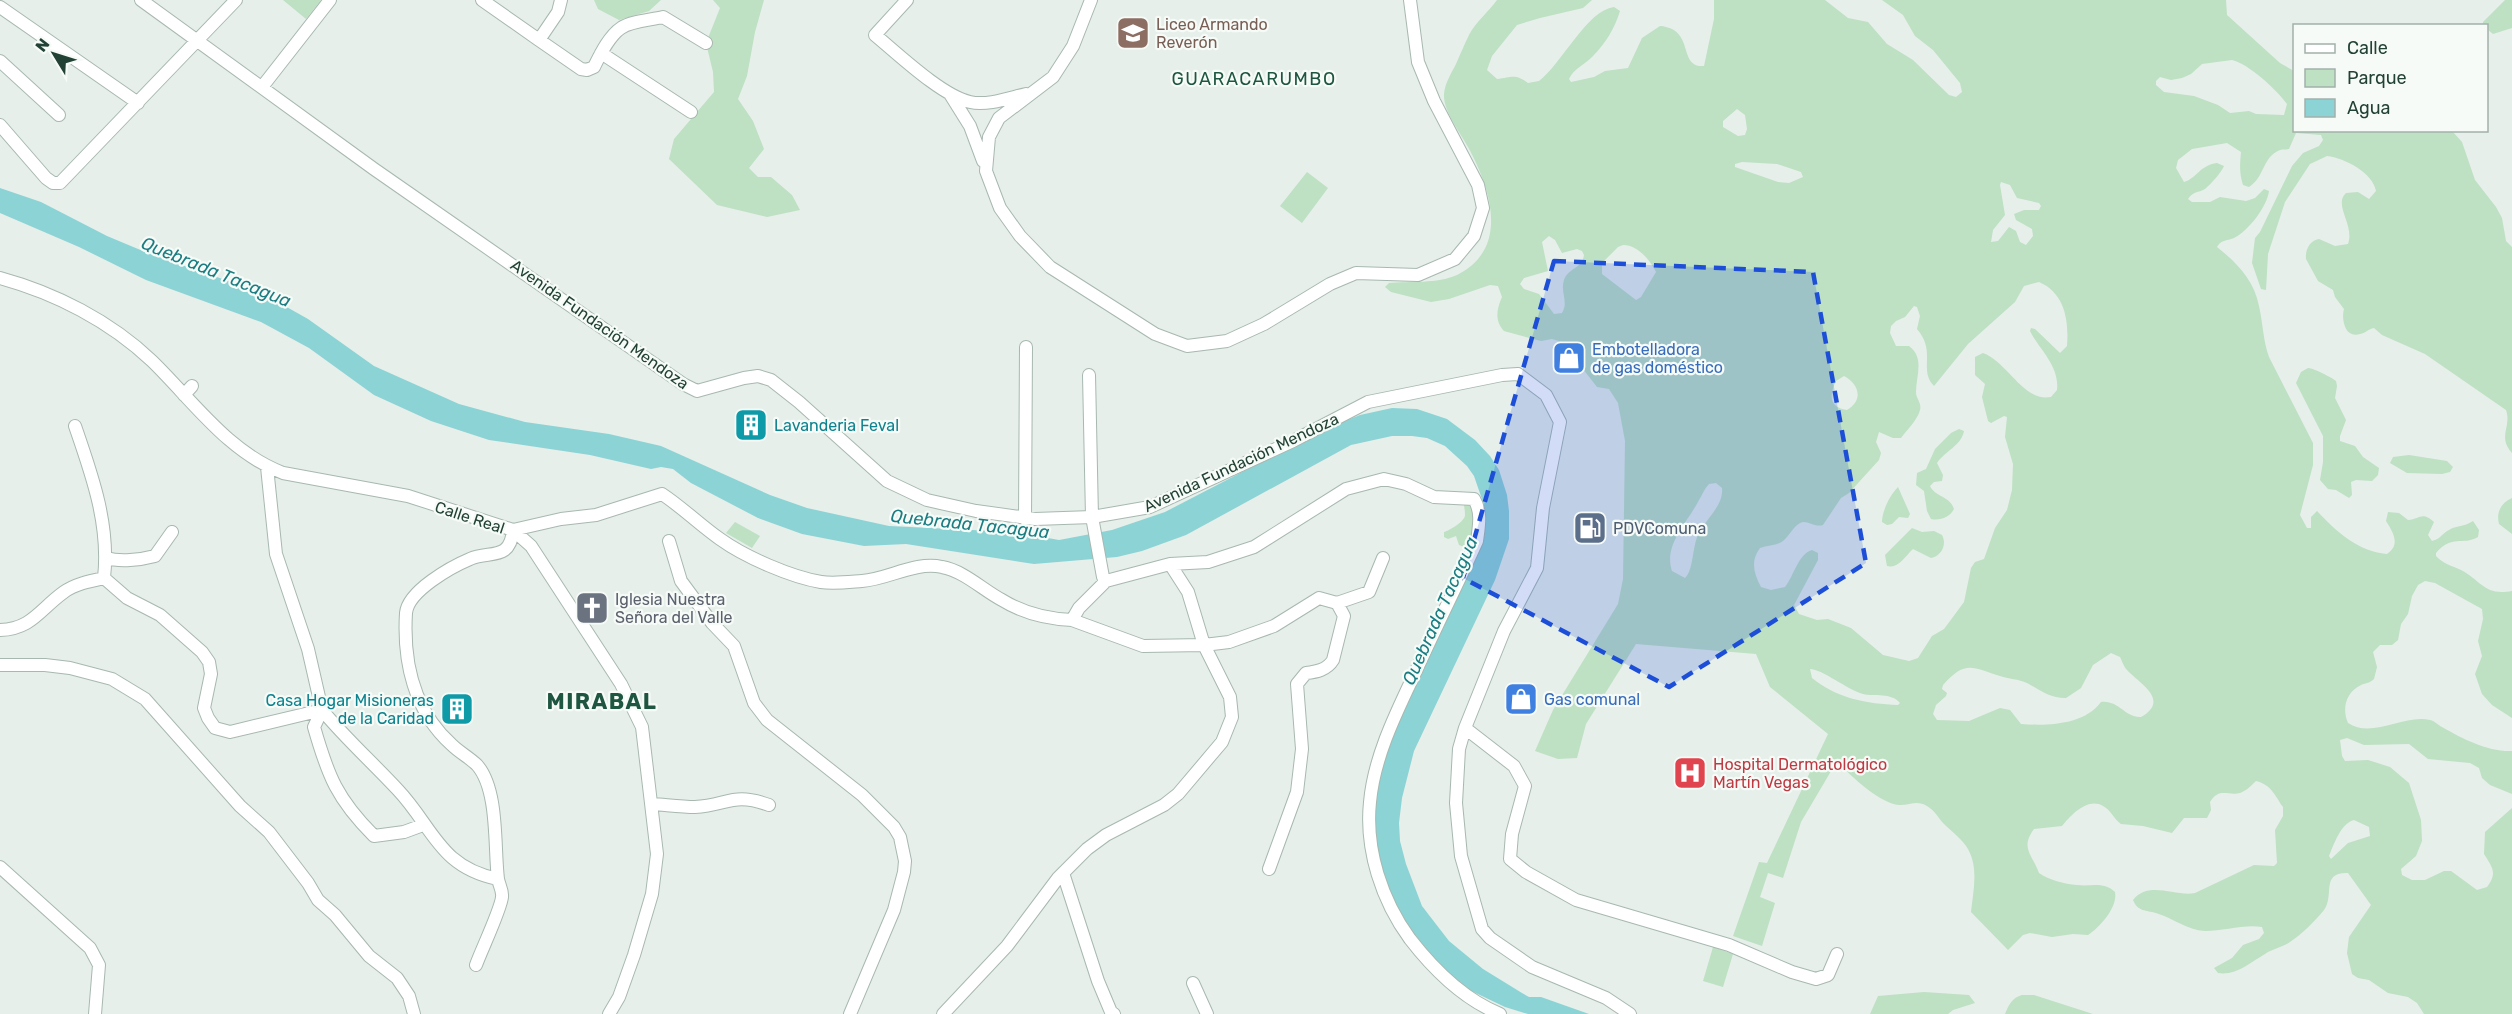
<svg xmlns="http://www.w3.org/2000/svg" width="2512" height="1014" font-family="Rubik,sans-serif">
  <rect width="100%" height="100%" fill="#e6efea"/>
  <path fill="#bee0c3" fill-rule="evenodd" d="M283 0H321L306 19Z
    M594 0H661L649 11 619 20 598 9Z
    M713 0H764L755 32 747 76 738 99 753 121 764 149 749 168 758 177H771L792 195 800 210 767 217 717 205 669 159 674 139 714 92 713 72 706 43 720 8Z
    M1497 0H1592L1583 8 1540 18 1517 25 1492 56 1487 70 1497 79C1512 78 1514 73 1528 83L1539 81C1561 65 1587 10 1614 7L1620 11C1615 28 1605 44 1593 56 1585 65 1574 68 1569 79L1571 82 1594 77 1605 71 1628 68 1642 38 1660 26C1696 29 1677 68 1704 66L1714 19V0H1825L1848 18 1868 22 1887 44 1913 60 1949 95 1956 97 1962 92 1960 83 1933 50 1915 36 1903 15 1882 0H2226L2227 15 2280 63 2294 71V130H2442L2453 132 2462 142 2475 180 2496 207 2502 218 2506 241 2512 247V453C2497 436 2512 427 2506 410L2425 354 2382 335 2374 328C2368 329 2366 333 2360 334 2345 339 2341 319 2344 309L2335 297 2333 290 2318 281 2306 259C2305 250 2310 240 2319 239L2335 246 2348 244C2355 225 2333 205 2346 193L2358 192 2369 199 2376 191C2373 173 2345 158 2327 156L2310 164 2285 202 2268 254 2266 290 2261 289 2252 263 2255 238 2260 232 2292 166 2303 153 2319 146 2323 140 2321 135 2296 133 2289 149C2286 150 2283 149 2280 150 2262 157 2265 177 2249 187L2243 185C2239 173 2240 164 2241 152L2227 143 2192 149 2178 160 2176 168 2184 182C2196 179 2200 165 2217 163L2224 166C2221 173 2211 184 2205 189 2198 193 2193 191 2188 199L2192 202H2210L2220 197 2246 201 2255 198 2264 189 2269 191C2267 207 2248 231 2234 238 2226 241 2221 240 2217 247 2237 263 2254 280 2259 306 2263 324 2263 340 2269 357L2313 443V465L2300 515 2307 528H2311V517L2317 511C2337 532 2357 551 2387 554 2401 545 2393 532 2386 521L2388 512 2399 513 2408 520C2420 519 2422 511 2434 522L2428 535 2432 541C2441 539 2441 534 2449 530 2454 526 2464 527 2473 521L2479 530 2478 537C2462 546 2452 534 2436 553V556C2442 563 2452 566 2461 570 2482 581 2484 596 2512 591V718L2492 705 2482 694 2475 674 2482 656 2478 641 2483 619 2482 609 2435 583 2425 581 2418 585 2412 596 2408 614 2401 624 2398 640 2392 645H2380L2373 652 2377 667 2374 679C2370 683 2366 683 2361 685 2345 693 2342 709 2348 723 2372 739 2404 714 2430 720 2435 721 2438 725 2442 727 2463 739 2488 752 2512 751V794L2490 785 2482 778 2479 768 2470 763 2428 759 2409 744 2364 745 2347 738 2340 740 2342 756 2345 761 2368 760 2390 767 2409 783 2421 820 2422 841 2416 856 2401 869 2402 875 2412 880H2425L2444 871H2451L2477 890 2487 887C2498 873 2492 867 2484 854L2485 832 2512 808V1014H2424L2417 1003 2408 997 2388 993 2369 980 2358 978 2352 974 2347 953 2349 937 2371 905 2348 873C2320 872 2335 895 2324 910 2315 921 2302 934 2290 942 2283 947 2272 949 2265 954 2251 962 2236 976 2218 973L2214 968 2232 958 2243 945 2259 939 2264 933 2262 927C2245 924 2223 931 2205 931 2187 930 2173 918 2156 913 2146 910 2138 912 2133 900 2149 880 2175 897 2195 893L2254 865 2274 866 2277 863 2275 830 2283 816V807C2275 796 2272 785 2256 781 2252 785 2246 791 2240 793 2228 796 2219 787 2210 802L2211 810 2207 818H2184L2172 833 2143 826 2121 824C2114 819 2111 810 2103 806 2088 797 2071 815 2062 826L2034 829C2020 848 2032 854 2039 873 2049 880 2064 884 2077 885 2091 887 2103 881 2115 892 2118 907 2100 927 2088 935L2073 934 2052 937 2030 933 2023 935 2008 950 1971 912C1973 892 1979 869 1968 849 1962 839 1951 831 1943 823 1938 817 1934 810 1927 806 1917 800 1911 805 1900 805 1882 805 1849 775 1837 761L1801 822 1783 878 1768 873 1760 897 1775 903 1762 946 1733 936 1759 862 1767 863 1828 734 1770 687 1756 654 1636 644 1586 724 1577 758 1558 759 1535 751 1553 710 1618 604 1623 579 1625 441 1618 403 1609 389 1597 387 1562 342 1552 339 1541 341 1504 331C1494 320 1497 309 1502 297L1498 286 1490 285 1449 299 1431 302 1391 292 1385 287 1389 283C1410 281 1437 284 1457 275 1511 248 1490 187 1468 147 1460 132 1443 111 1444 94 1445 83 1451 74 1456 64 1460 55 1464 45 1469 35 1475 23 1489 11 1497 0ZM2232 60C2249 64 2277 90 2287 104L2284 115 2256 114 2249 111 2230 113 2218 105 2194 96 2164 92 2156 85V81L2160 77 2171 80 2182 78 2191 74 2202 64ZM1737 109 1745 115 1747 129 1745 135 1738 136 1723 127V121ZM1742 162 1777 164 1801 172 1803 177 1789 183 1778 182 1735 167V164ZM2001 182 2010 185 2017 198 2039 203 2041 206 2039 210H2024L2014 214 2016 220 2032 229 2033 236 2026 245 2020 242 2016 231 2009 227 1998 241 1991 242 1993 230 2005 215 2000 185ZM1549 236 1555 240 1562 253 1577 249 1582 251 1584 255C1582 269 1568 268 1564 280 1560 292 1569 302 1562 313L1554 314 1539 294 1524 289 1520 284 1524 278 1548 271 1542 242ZM1623 245C1638 245 1650 260 1656 272L1641 297 1636 300 1602 274V263L1618 247ZM2039 282C2065 293 2069 321 2067 346L2060 353 2035 329 2031 328 2030 331C2039 349 2060 366 2057 390L2051 397C2023 402 2008 362 1983 353L1975 357V375L1985 384 1982 397 1988 421 1991 423 2004 416 2007 417 2005 437 2013 464 2012 490 2007 510 1995 528 1984 559 1975 562 1971 568 1964 602 1950 621 1944 629 1932 636 1918 658 1909 661 1883 655 1851 628 1828 619 1817 620 1799 614 1794 605 1818 560V553L1812 550C1798 554 1794 576 1785 587L1771 590 1761 587C1754 574 1750 561 1760 548 1768 545 1776 546 1783 541 1789 536 1793 527 1800 523 1807 519 1814 528 1823 525L1841 498 1849 493 1879 460 1881 453 1876 442 1879 432 1893 438H1901C1907 430 1918 419 1920 410 1922 403 1916 399 1916 392 1916 376 1925 358 1909 346H1896L1890 333 1891 326 1896 321 1905 317 1914 306 1917 307 1920 316 1917 329C1937 352 1918 369 1934 386L1968 344 2015 302 2024 286ZM1844 376C1859 384 1864 400 1847 410 1829 408 1829 395 1836 381ZM1716 483 1722 488C1724 505 1706 519 1699 533 1692 545 1694 570 1685 578L1672 571C1663 545 1688 522 1699 500 1703 494 1704 489 1709 484ZM2111 653 2120 657C2122 661 2124 667 2127 670 2139 683 2171 700 2141 717 2125 718 2119 700 2101 702 2084 725 2048 726 2021 724L2010 710 2000 708 1969 721 1937 720 1933 714 1936 705 1946 696 1947 693 1942 689 1943 685C1965 660 1972 667 2000 676 2008 679 2019 679 2027 683 2040 690 2049 698 2066 698L2081 688 2093 665ZM1810 669C1822 669 1848 690 1863 694 1875 697 1891 692 1900 703L1898 705C1867 704 1836 698 1812 678ZM2354 820 2369 827 2370 836 2348 843 2331 859 2329 856C2334 844 2341 823 2354 820Z
    M2505 0H2512V28L2493 34 2487 29 2486 26 2483 25V22Z
    M1307 172 1328 188 1302 223 1280 206Z
    M2308 368C2313 368 2331 377 2336 381L2337 386 2335 398 2346 420 2340 436V441L2355 446 2363 457 2379 468 2378 475 2372 481 2356 480 2351 482 2352 495 2349 498 2336 490 2328 489 2320 480 2323 462V436L2296 383 2301 372Z
    M1959 429 1964 431C1961 446 1945 451 1937 463L1943 475 1942 481 1934 482 1930 486C1935 497 1950 496 1954 509 1950 517 1940 521 1931 519L1927 511 1924 491 1916 485 1917 473 1926 469 1935 449 1951 433Z
    M2409 455 2447 461 2453 467 2450 472 2442 474 2407 473 2390 463 2393 457Z
    M1898 487 1910 514 1908 518 1899 517 1892 524 1887 525 1882 522C1882 511 1890 495 1898 487Z
    M2512 498V534L2499 524C2496 512 2501 503 2512 498Z
    M1464 504 1473 505 1475 535 1469 549 1459 545 1456 536 1448 539 1444 537V532C1450 530 1466 521 1465 514 1465 510 1464 507 1464 504Z
    M735 522 760 536 752 548 726 533Z
    M1912 528 1922 532 1934 531 1942 535C1947 544 1942 556 1931 558L1913 549C1905 556 1899 569 1887 566L1885 555Z
    M1713 947 1733 954 1723 987 1703 981Z
    M1924 992 1969 995 1975 1003 1953 1010 1948 1014H1870L1878 996Z
    M2022 995H2034L2093 1014H2005C2009 1004 2012 998 2022 995Z"/>
  <path fill="#8cd3d5" d="M0 188 41 202 107 236 150 254 260 292 308 319 374 366 459 404 525 422 609 434 661 446 770 495 807 508 889 526 1014 532 1059 540 1112 530 1165 512 1327 428 1360 415 1392 408 1417 409 1447 419 1475 440 1490 456 1499 470 1507 495 1509 511V539L1495 580 1414 751 1402 798 1399 823 1400 841 1406 864 1422 906 1449 941 1483 969 1522 993 1529 997H1541L1589 1014H1528L1505 1007 1461 986 1427 958 1391 903 1376 857 1374 812 1380 768 1400 715 1476 558 1483 540 1486 517 1484 505 1474 476 1467 466 1445 446 1427 438 1412 436H1392L1351 445 1186 535 1142 551 1117 557 1034 564 906 544 864 546 802 534 758 518 691 483 673 469 661 467 651 469 590 455 489 440 431 421 374 395 309 348 261 322 146 280 79 247 0 213Z"/>
  <g fill="none" stroke-linecap="round" stroke-linejoin="round">
    <defs>
      <path id="minor" d="M141 0 374 169 683 384 697 391 744 378 758 376 771 380 799 402 887 481 927 500 976 511 1035 519 1092 517 1150 507 1293 441 1368 402 1502 375 1518 374 1546 395 1560 422 1543 508 1537 568 1504 631 1465 728 1459 749 1456 803 1461 856 1482 929 1490 938 1532 967 1606 998 1630 1014
        M482 0 539 40 558 12 561 0
        M907 0 875 35C898 54 942 96 970 102 987 106 1009 98 1026 94
        M1091 0 1073 46 1053 77 999 118 989 137 986 171 1000 208 1020 236 1050 267 1155 334 1187 346 1227 341 1264 324 1330 284 1356 273 1418 275 1455 259 1474 236 1483 208 1478 185 1434 101 1418 62 1410 0
        M0 7 138 103
        M539 40 581 69 587 70 594 67C600 55 609 36 621 28 631 21 651 20 663 17L706 43
        M601 53 691 112
        M0 61 59 115
        M262 87 330 0
        M950 94 970 126 983 161
        M0 125 46 178 53 183H60L236 0
        M0 278C55 293 110 321 152 361 193 401 228 452 283 473L408 496 513 530 531 546 621 684 642 727 657 854 652 894 634 955 619 997 609 1014
        M1089 375 1092 517 1103 577 1106 581
        M184 395 192 386
        M75 426C92 475 110 525 104 578
        M267 467 276 554 308 649 322 710 314 727C328 776 337 799 374 836L404 832 423 825
        M1025 519 1026 347
        M669 541 681 581 712 623 734 646 754 703 767 720 862 795 894 827 900 837 905 861 904 872 894 910 850 1014
        M106 558C120 562 140 560 155 556L172 532
        M1072 620 1143 646 1204 645 1229 642 1274 626 1319 598 1337 603 1369 592 1383 558
        M0 630C32 629 40 609 64 592 75 584 90 581 104 578L127 598 160 615 202 652 209 662 211 674 204 708 208 718 215 728 230 732 322 710C345 738 372 762 398 790 433 827 439 867 498 879
        M0 665H45L70 668 112 679 145 699 240 806 269 832 308 883 318 900 335 915 369 956 397 978 409 996 414 1014
        M1465 728 1514 766 1525 786 1512 834 1510 859 1526 872 1576 900 1729 945 1792 972 1816 979 1828 975 1837 954
        M653 804C667 805 682 807 695 807 728 805 733 792 769 805
        M0 867 90 948 99 965 95 1014
        M1269 869 1297 792 1302 749 1297 684 1306 673C1316 672 1327 670 1333 660L1344 616 1337 603
        M1063 873 1098 981 1111 1012 1114 1014
        M476 965C481 951 501 909 502 897 503 891 499 885 498 879 494 848 499 790 477 765 470 758 459 752 452 745 414 711 403 662 406 613 408 591 451 567 470 559 489 550 510 562 513 530L561 519 596 515 662 494C683 508 700 525 720 539 745 557 791 577 821 582 833 584 849 582 862 581 889 579 915 561 942 567 964 571 983 590 1002 600 1023 613 1047 619 1072 620L1079 608 1106 581 1170 564 1208 562 1254 547 1346 489 1384 479 1406 484 1434 497 1474 499C1482 512 1479 526 1477 541 1457 585 1435 629 1415 673 1396 713 1374 757 1370 802 1365 850 1382 901 1410 939 1434 970 1463 999 1500 1014
        M1193 983 1207 1014
        M943 1014 1007 946 1058 878 1087 849 1106 835 1164 805 1178 794 1222 742 1232 717 1230 697 1204 645 1188 592 1170 564"/>
    </defs>
    <use href="#minor" stroke="#a8b8b0" stroke-width="14"/>
    <use href="#minor" stroke="#fff" stroke-width="12"/>
  </g>
  <path fill="#1d4ed8" fill-opacity="0.2" stroke="#1d4ed8" stroke-width="4.5" stroke-dasharray="12 8" stroke-linejoin="round" d="M1554 261 1813 272 1866 563 1669 687 1463 578Z"/>
  <defs>
    <symbol id="school-square" viewBox="-11 -11 22 22"><rect x="-9" y="-9" width="18" height="18" rx="4" fill="#8d6e63" stroke="#f7fbf8"/><path d="M0-5L7-2L0 1L-7-2ZM-4 1L0 2.5L4 1V4Q0 6-4 4Z" fill="#fff"/></symbol>
    <symbol id="shop-square" viewBox="-11 -11 22 22"><rect x="-9" y="-9" width="18" height="18" rx="4" fill="#3f7fe0" stroke="#f7fbf8"/><path d="M-5-2.5h2.3a2.7 3.5 0 0 1 5.4 0H5L5.5 6h-11ZM-1.5-2.5h3a1.5 2.3 0 0 0-3 0Z" fill="#fff"/></symbol>
    <symbol id="building-square" viewBox="-11 -11 22 22"><rect x="-9" y="-9" width="18" height="18" rx="4" fill="#0f9aa8" stroke="#f7fbf8"/><path d="M-4-6H4V6H1V3H-1V6H-4ZM-2.5-4.3h1.7v1.8h-1.7ZM.8-4.3h1.7v1.8H.8ZM-2.5-1h1.7V.8h-1.7ZM.8-1h1.7V.8H.8Z" fill="#fff"/></symbol>
    <symbol id="fuel-square" viewBox="-11 -11 22 22"><rect x="-9" y="-9" width="18" height="18" rx="4" fill="#5c6f8a" stroke="#f7fbf8"/><path d="M-5.5-6h7V0h2V4h1.3V-2.5L3-4.5l.8-.8L6-3V5H2.5V1h-1V6h-7ZM-4.2-4.7v3.2H.2V-4.7Z" fill="#fff"/></symbol>
    <symbol id="church-square" viewBox="-11 -11 22 22"><rect x="-9" y="-9" width="18" height="18" rx="4" fill="#6b7280" stroke="#f7fbf8"/><path d="M-1.2-6h2.4v3.5h3.3v2.4h-3.3V6h-2.4V-.1h-3.3v-2.4h3.3Z" fill="#fff"/></symbol>
    <symbol id="hospital-square" viewBox="-11 -11 22 22"><rect x="-9" y="-9" width="18" height="18" rx="4" fill="#e0444e" stroke="#f7fbf8"/><path d="M-5-5h3v3.5h4V-5h3V5h-3V1.5h-4V5h-3Z" fill="#fff"/></symbol>
  </defs>
  <g fill-rule="evenodd">
    <use href="#school-square" x="1114" y="14" width="38" height="38"/>
    <use href="#shop-square" x="1550" y="339" width="38" height="38"/>
    <use href="#building-square" x="732" y="406" width="38" height="38"/>
    <use href="#fuel-square" x="1571" y="509" width="38" height="38"/>
    <use href="#church-square" x="573" y="589" width="38" height="38"/>
    <use href="#shop-square" x="1502" y="680" width="38" height="38"/>
    <use href="#building-square" x="438" y="690" width="38" height="38"/>
    <use href="#hospital-square" x="1671" y="754" width="38" height="38"/>
  </g>
  <g text-anchor="middle" stroke-width="4.5" stroke-linejoin="round" paint-order="stroke">
    <g font-size="16" fill="#785e54" stroke="#f7fbf8" text-anchor="start">
      <text x="1156" y="30">Liceo Armando<tspan x="1156" dy="18">Reverón</tspan></text>
    </g>
    <g font-size="16" fill="#234236" stroke="#f7fbf8">
      <text transform="translate(600 324) rotate(35)" y="6">Avenida Fundación Mendoza</text>
      <text transform="translate(1241 462) rotate(-25)" y="6">Avenida Fundación Mendoza</text>
      <text transform="translate(470 517) rotate(18)" y="6">Calle Real</text>
    </g>
    <g font-size="16" fill="#366cbe" stroke="#f7fbf8" text-anchor="start">
      <text x="1592" y="355">Embotelladora<tspan x="1592" dy="18">de gas doméstico</tspan></text>
      <text x="1544" y="705">Gas comunal</text>
    </g>
    <g font-size="16" fill="#0d838f" stroke="#f7fbf8" text-anchor="start">
      <text x="774" y="431">Lavanderia Feval</text>
      <text x="434" y="706" text-anchor="end">Casa Hogar Misioneras<tspan x="434" dy="18">de la Caridad</tspan></text>
    </g>
    <g font-size="16" fill="#4e5e75" stroke="#f7fbf8" text-anchor="start">
      <text x="1613" y="534">PDVComuna</text>
    </g>
    <g font-size="16" fill="#5b616d" stroke="#f7fbf8" text-anchor="start">
      <text x="615" y="605">Iglesia Nuestra<tspan x="615" dy="18">Señora del Valle</tspan></text>
    </g>
    <g font-size="16" fill="#be3a42" stroke="#f7fbf8" text-anchor="start">
      <text x="1713" y="770">Hospital Dermatológico<tspan x="1713" dy="18">Martín Vegas</tspan></text>
    </g>
    <g font-size="18" letter-spacing="1.5" fill="#1e5641" stroke="#f7fbf8">
      <text x="1254" y="85">GUARACARUMBO</text>
    </g>
    <g font-size="18" font-style="italic" fill="#1a7d82" stroke="#f7fbf8">
      <text transform="translate(216 272) rotate(22)" y="6">Quebrada Tacagua</text>
      <text transform="translate(970 524) rotate(6)" y="6">Quebrada Tacagua</text>
      <text transform="translate(1440 611) rotate(-66)" y="6">Quebrada Tacagua</text>
    </g>
    <g font-size="22" font-weight="bold" letter-spacing="1.5" fill="#1e5641" stroke="#f7fbf8">
      <text x="602" y="709">MIRABAL</text>
    </g>
  </g>
  <rect x="2293" y="24" width="195" height="108" fill="#f7fbf8" stroke="#a2b1aa" stroke-width="1.5"/>
  <rect x="2305" y="44" width="30" height="9" fill="#ffffff" stroke="#a2b1aa" stroke-width="1.5"/>
  <text x="2347" y="54" font-size="18" fill="#234236">Calle</text>
  <rect x="2305" y="69" width="30" height="18" fill="#bee0c3" stroke="#a2b1aa" stroke-width="1.5"/>
  <text x="2347" y="84" font-size="18" fill="#234236">Parque</text>
  <rect x="2305" y="99" width="30" height="18" fill="#8cd3d5" stroke="#a2b1aa" stroke-width="1.5"/>
  <text x="2347" y="114" font-size="18" fill="#234236">Agua</text>
  <g transform="translate(54 54) rotate(308)" stroke="#f7fbf8" stroke-width="4.5" paint-order="stroke">
  <path d="M0-4.5L10 22L0 15L-10 22Z" fill="#234236"/>
  <text y="-9" font-size="16" font-weight="bold" text-anchor="middle" fill="#234236">N</text>
  </g>
</svg>
